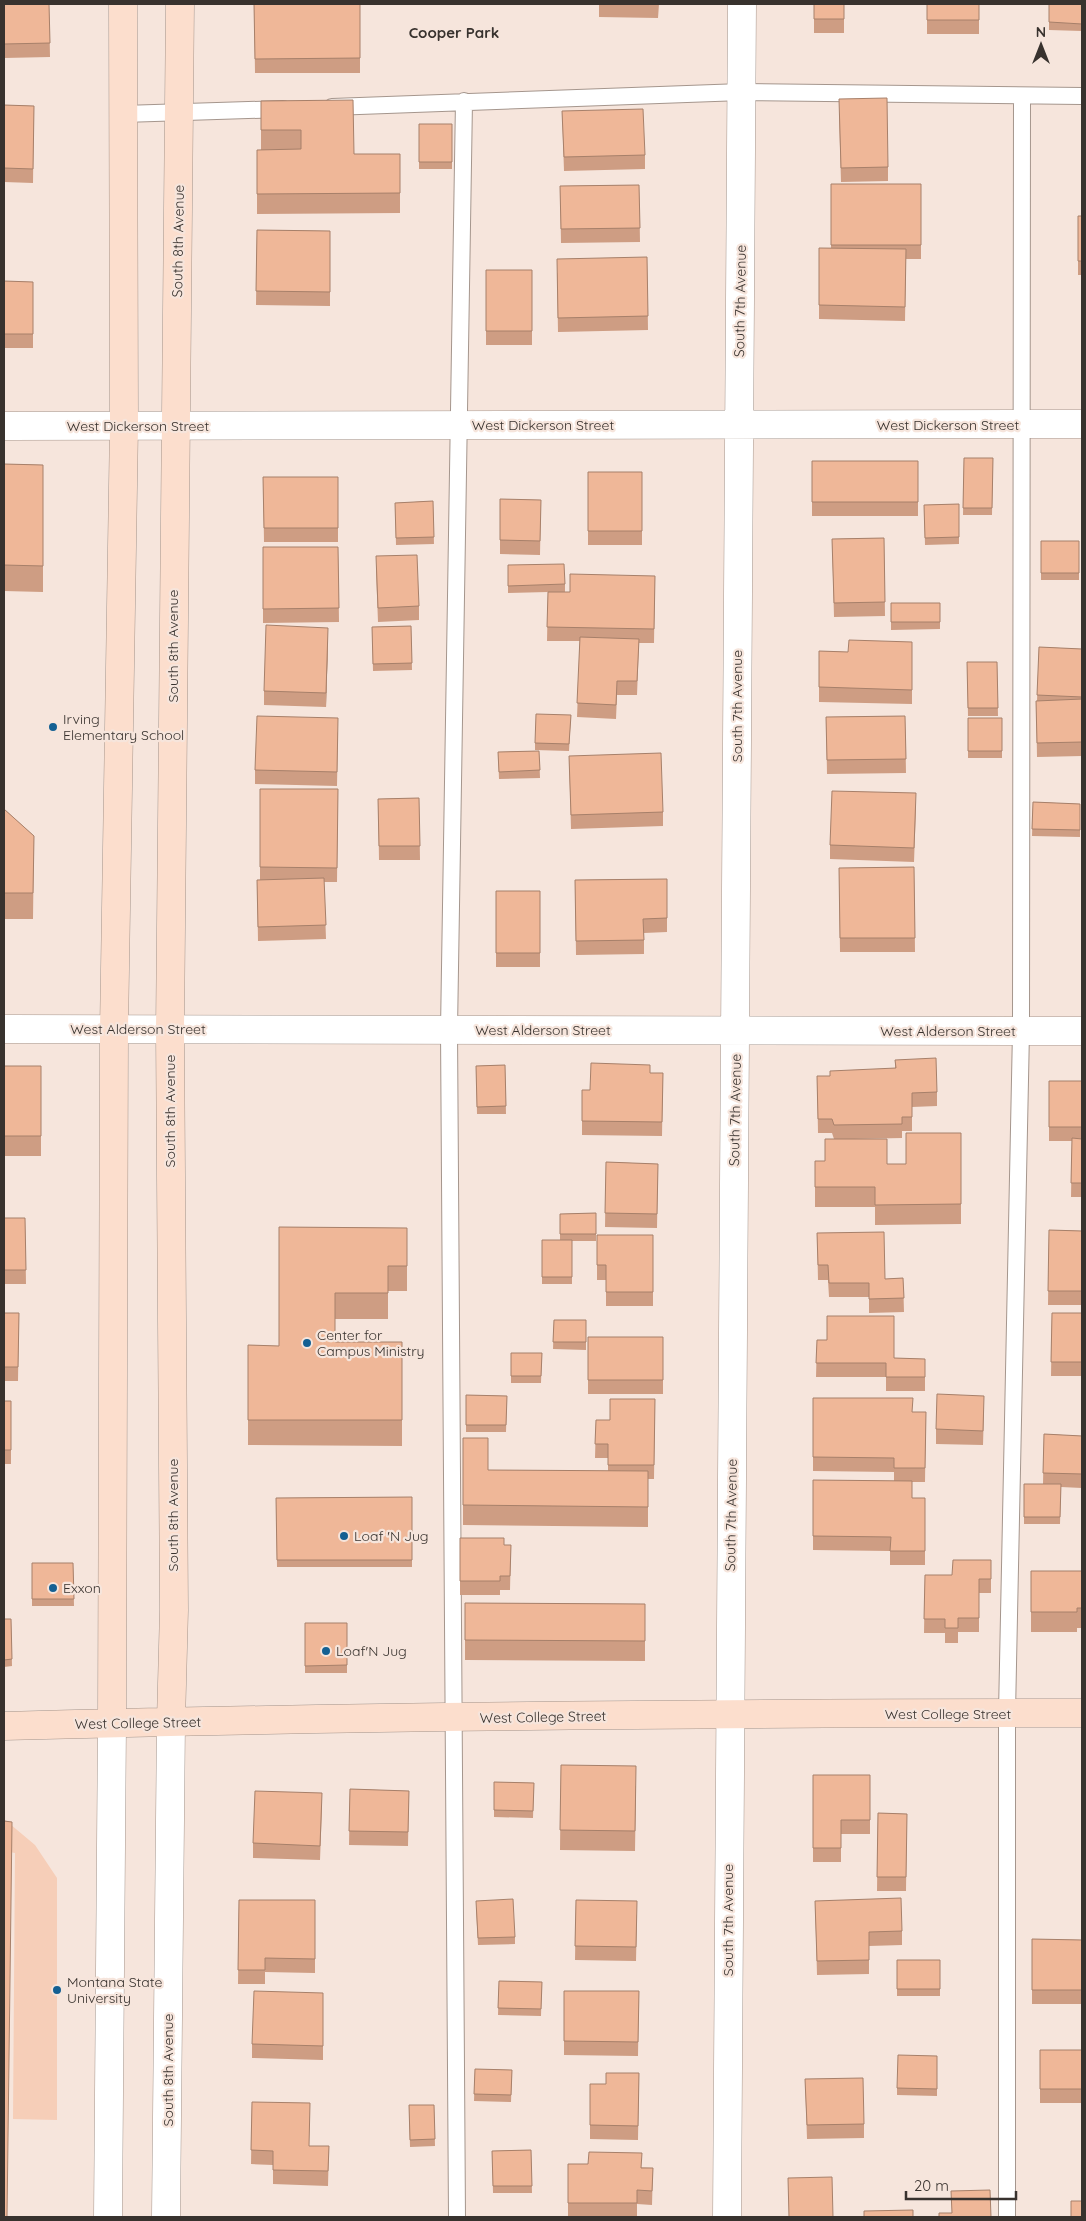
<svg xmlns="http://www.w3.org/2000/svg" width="1086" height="2221" font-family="Quicksand,sans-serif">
  <rect width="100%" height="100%" fill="#f6e5dc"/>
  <path fill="#f6ceb8" d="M4 1819 35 1845 57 1878V2120L13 2119 15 1853 4 1851Z"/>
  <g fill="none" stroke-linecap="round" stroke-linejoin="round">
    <defs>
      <path id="lane" d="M332 107 742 92 1082 96
        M123 114 283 109
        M457 2217 449 1030 464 101
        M1007 2217V1713L1021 1031 1022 96"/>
      <path id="street" d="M4 426 1082 424
        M4 1029 1082 1031
        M108 2217 112 1723
        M166 2217 171 1721
        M727 2217 742 4"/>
      <path id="secondary" d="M171 1721 174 1610 170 1030 180 4
        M112 1723 114 1030 124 426 123 4
        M4 1726C363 1716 723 1713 1082 1713"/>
    </defs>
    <use href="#lane" stroke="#a5968d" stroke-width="18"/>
    <use href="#street" stroke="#a5968d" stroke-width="29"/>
    <use href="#secondary" stroke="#a5968d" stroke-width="29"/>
    <use href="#lane" stroke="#fff" stroke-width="16"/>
    <use href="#street" stroke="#fff" stroke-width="28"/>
    <use href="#secondary" stroke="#fcdecd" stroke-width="28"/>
  </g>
  <path fill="#ce9d83" d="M4 4H49L50 57 4 58Z
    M254 4H360V73H255Z
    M599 4H659L658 18 599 17Z
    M814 4H844V33H814Z
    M927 4H979V34H927Z
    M1049 4H1082V31L1049 30Z
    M261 101 354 154H400V213L257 214V150H261Z
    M4 105 34 106 33 183 4 182Z
    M562 111 645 155V169L564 171Z
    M839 113 888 167V181L841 182Z
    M419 124H452V169H419Z
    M831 184H921V259H906L905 321 819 319V248H831Z
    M639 185 640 242 561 243 560 186Z
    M1078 216H1082V275H1078Z
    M257 230 330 231V306L256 305Z
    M647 257 648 330 558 332 557 273Z
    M486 270H532V345H486Z
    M4 281 33 282V348H4Z
    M964 458H993L992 515H963Z
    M812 461H918V516H812Z
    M4 464 43 465V592L4 591Z
    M588 472H642V545H588Z
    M263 477H338V542H264Z
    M500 499 541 500 540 555 500 554Z
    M433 501 434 544 396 545 395 503Z
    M959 504V544L925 545 924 505Z
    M884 538 885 616 834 617 832 539Z
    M1041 541H1079V580H1041Z
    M263 547H338L339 622 263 623Z
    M508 565 565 584V592H553H570L655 576 654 643H639L637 695H617L616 719 577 717 580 641H547L548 592 508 593Z
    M376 570 419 606V620L378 622Z
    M891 603H940V629L891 630Z
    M411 626 412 670 373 671 372 627Z
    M328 642 326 707 264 705V691Z
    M912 642V704L819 702V651L848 652Z
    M1039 647 1082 649V756L1037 757 1036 701H1037Z
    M967 662H997L998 716H968Z
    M571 715 569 751 535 750V743Z
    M905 716 906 773 827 774 826 717Z
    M968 718H1002V758H968Z
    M338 732 337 786 255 784V770Z
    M539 751 540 778 499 779 498 752Z
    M569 756 663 812V826L571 829Z
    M260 789H338L337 882H324L326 939 258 941 257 880H260Z
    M419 798 420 860H379L378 799Z
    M1033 802 1080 804V837L1032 836Z
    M916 807 914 862 830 859V845Z
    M4 809 34 836 33 919H4Z
    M914 867 915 952H840L839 868Z
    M667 879V932L644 933V954L576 955 575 880Z
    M496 891H540V967H496Z
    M895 1060 937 1092V1106L912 1107V1131H902V1138L854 1139 887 1164H906L961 1133V1224L875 1225V1207H815V1161H825L834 1139 832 1133H818L817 1076H830L895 1068Z
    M505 1065 506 1114H477L476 1066Z
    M4 1066H41V1156H4Z
    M663 1073 662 1136 582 1135V1090H590Z
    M1049 1081H1082V1197H1071L1072 1141H1049Z
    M606 1162 658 1164 657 1228 605 1227Z
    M596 1213V1241H572V1284H542V1240H560V1214Z
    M4 1218H25L26 1284H4Z
    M279 1227 407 1228V1291H388V1319H335V1342H402V1446L248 1445V1345L279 1346Z
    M1049 1230 1082 1231V1305H1048Z
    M817 1233 885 1279 903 1278 904 1312 869 1313V1297H829L828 1280H818Z
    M597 1235H653V1306H606V1280H597Z
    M4 1313H19L18 1381H4Z
    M1052 1313H1082V1376H1051Z
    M554 1320H586V1350L553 1349Z
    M588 1337H663V1394H588Z
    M817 1340 894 1358 925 1359V1391H886V1377H816Z
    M511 1353H542L541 1383H511Z
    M466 1395 507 1396 506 1432H466Z
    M813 1398 913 1412H926L925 1482H912V1498H925V1565H890V1551L813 1550V1480L894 1481V1472L813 1471Z
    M655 1399 654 1479H648V1527L463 1525V1438L488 1470 608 1471V1458H595L596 1420H610Z
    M4 1401H11V1464H4Z
    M984 1410 983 1445 936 1444V1429Z
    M1044 1434 1082 1436V1488L1061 1487 1060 1524H1024V1484H1043Z
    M412 1497V1567H277L276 1498Z
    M460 1538 504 1545H511L510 1590H500V1595H460Z
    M991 1560V1593H979V1632H958V1643H945V1633H924L925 1575H952Z
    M32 1563H73L74 1606H32Z
    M1031 1571H1082V1628H1077V1632H1031Z
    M465 1603 645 1604V1661L465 1660Z
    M4 1619H11L12 1666 4 1667Z
    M305 1623H347V1673H305Z
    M561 1765 636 1786 635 1851 560 1850Z
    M813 1775H870V1834H841V1862H813Z
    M494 1782 534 1783 533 1818 494 1817Z
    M350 1789 409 1791 408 1846 349 1845Z
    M322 1807 320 1860 253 1858V1843Z
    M878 1813 907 1814 906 1891H877Z
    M239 1900H315V1973L265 1972V1984H238Z
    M576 1900 637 1915 636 1961 575 1960Z
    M815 1901 902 1931V1945L869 1946V1974L817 1975Z
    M476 1908 515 1937V1944L478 1945Z
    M1032 1939 1082 1940V2004H1032Z
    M897 1960H940V1996H897Z
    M499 1981 542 1982 541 2016 498 2015Z
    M564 1991H639L638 2056 564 2055Z
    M323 1993V2060L252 2058V2044Z
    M1040 2050H1082V2103H1040Z
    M937 2056V2096L897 2095V2088Z
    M475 2069 512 2070 511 2102 474 2101Z
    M639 2073 638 2140 590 2139V2084H606Z
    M805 2079 864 2124V2138L807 2139Z
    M252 2102 309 2146H329L328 2186 273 2184V2165L251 2164Z
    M409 2105H434L435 2146 410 2147Z
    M531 2150 532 2193H493L492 2151Z
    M568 2164 653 2168 652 2205 637 2204V2217H568Z"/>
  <path fill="#a7806a" d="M328 628V642L326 707V693Z"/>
  <path fill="#efb798" stroke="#a7806a" d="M4 4H49L50 43 4 44Z
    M254 4H360V58L255 59Z
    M814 4H844V19H814Z
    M927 4H979V20H927Z
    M1049 4H1082V24L1049 22Z
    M887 98 888 167 841 168 839 99Z
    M353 100 354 154H400V193L257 194V150L301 149V130H261V101Z
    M4 105 34 106 33 169 4 168Z
    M643 109 645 155 564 157 562 111Z
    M419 124H452V162H419Z
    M831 184H921V245H831Z
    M639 185 640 228 561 229 560 186Z
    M1078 216H1082V261H1078Z
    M257 230 330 231V292L256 291Z
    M819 248 906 249 905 307 819 305Z
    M647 257 648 316 558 318 557 259Z
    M486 270H532V331H486Z
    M4 281 33 282V334H4Z
    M964 458H993L992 508H963Z
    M812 461H918V502H812Z
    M4 464 43 465V566L4 565Z
    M588 472H642V531H588Z
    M263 477H338V528H264Z
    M500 499 541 500 540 541 500 540Z
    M433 501 434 537 396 538 395 503Z
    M959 504V537L925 538 924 505Z
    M884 538 885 602 834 603 832 539Z
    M1041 541H1079V573H1041Z
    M263 547H338L339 608 263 609Z
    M417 555 419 606 378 608 376 556Z
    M564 564 565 584 508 586V565Z
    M570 574 655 576 654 629 547 627 548 592H570Z
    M891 603H940V622H891Z
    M266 625 328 628 326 693 264 691Z
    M411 626 412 663 373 664 372 627Z
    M580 637 639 639 637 681H617L616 705 577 703Z
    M849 640 912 642V690L819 687V651L848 652Z
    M1039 647 1082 649V697L1037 695Z
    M967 662H997L998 708H968Z
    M1082 699V742L1037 743 1036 701Z
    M536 714 571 715 569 744 535 743Z
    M257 716 338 718 337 772 255 770Z
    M905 716 906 759 827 760 826 717Z
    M968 718H1002V751H968Z
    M539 751 540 770 499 772 498 752Z
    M661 753 663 812 571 815 569 756Z
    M260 789H338L337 868 260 867Z
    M832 791 916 793 914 848 830 845Z
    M419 798 420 846H379L378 799Z
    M1033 802 1080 804V830L1032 829Z
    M4 809 34 836 33 893H4Z
    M914 867 915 938H840L839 868Z
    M324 878 326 925 258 927 257 880Z
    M667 879V918L643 919 644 940 576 941 575 880Z
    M496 891H540V953H496Z
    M936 1058 937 1092 912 1093V1117H902V1124L834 1125 832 1119H818L817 1076H830V1071L896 1068 895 1060Z
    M591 1063 650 1065V1073H663L662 1122 582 1121V1090H590Z
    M505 1065 506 1106 477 1107 476 1066Z
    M4 1066H41V1136H4Z
    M1049 1081H1082V1127H1049Z
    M906 1133H961V1204L875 1205V1187H815V1161H825V1139H887V1164H906Z
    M1072 1138 1082 1139V1183H1071Z
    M606 1162 658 1164 657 1214 605 1213Z
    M596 1213V1234H560V1214Z
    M4 1218H25L26 1270H4Z
    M279 1227 407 1228V1266H388V1293H335V1342H402V1420H248V1345L279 1346Z
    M1049 1230 1082 1231V1291H1048Z
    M884 1232 885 1279 903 1278 904 1298 869 1299V1283H829L828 1265H818L817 1233Z
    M597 1235H653V1292H606V1265H597Z
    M542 1240H572V1277H542Z
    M4 1313H19L18 1367H4Z
    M1052 1313H1082V1362H1051Z
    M827 1316H894V1358L925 1359V1377H886V1363H816L817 1340H827Z
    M554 1320H586V1342H553Z
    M588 1337H663V1380H588Z
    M511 1353H542L541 1376H511Z
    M937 1394 984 1396 983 1431 936 1429Z
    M466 1395 507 1396 506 1425H466Z
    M813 1398H913L912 1412H926L925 1468H894V1458L813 1457Z
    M610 1399H655L654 1465H608V1444H595L596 1420H610Z
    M4 1401H11V1450H4Z
    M1044 1434 1082 1436V1474L1043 1473Z
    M463 1438H488V1470L648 1471V1507L463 1505Z
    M813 1480 912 1481V1498H925V1551H890L891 1537 813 1536Z
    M1024 1484H1061L1060 1517H1024Z
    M412 1497V1560H277L276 1498Z
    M460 1538H504V1545H511L510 1576H500V1581H460Z
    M953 1560H991V1579H979V1618H958V1628H945V1619H924L925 1575H952Z
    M32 1563H73L74 1599H32Z
    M1031 1571H1082V1608H1077V1612H1031Z
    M465 1603 645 1604V1641L465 1640Z
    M4 1619H11L12 1659 4 1660Z
    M305 1623H347V1665L305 1666Z
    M561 1765 636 1766 635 1831 560 1830Z
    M813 1775H870V1820H841V1848H813Z
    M494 1782 534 1783 533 1811 494 1810Z
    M350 1789 409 1791 408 1832 349 1831Z
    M255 1791 322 1793 320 1846 253 1843Z
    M878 1813 907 1814 906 1877H877Z
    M4 1821 12 1822 7 2217H4Z
    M901 1898 902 1931 869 1932V1960L817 1961 815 1901Z
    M513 1899 515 1937 478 1938 476 1901Z
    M239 1900H315V1959L265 1958V1970H238Z
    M576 1900 637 1901 636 1947 575 1946Z
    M1032 1939 1082 1940V1990H1032Z
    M897 1960H940V1989H897Z
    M499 1981 542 1982 541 2009 498 2008Z
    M254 1991 323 1993V2046L252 2044Z
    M564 1991H639L638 2042 564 2041Z
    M1040 2050H1082V2089H1040Z
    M898 2055 937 2056V2089L897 2088Z
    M475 2069 512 2070 511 2095 474 2094Z
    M606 2073H639L638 2126 590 2125V2084H606Z
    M863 2078 864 2124 807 2125 805 2079Z
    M252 2102 310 2103 309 2146H329L328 2171 273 2170V2151L251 2150Z
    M409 2105H434L435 2139 410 2140Z
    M531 2150 532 2186H493L492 2151Z
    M589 2152 642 2153 641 2168H653L652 2191 637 2190V2203H568V2164H588Z
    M832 2177 833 2217H789L788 2178Z
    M990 2190 991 2217H939V2213H952L951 2191Z
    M1071 2201H1082V2217H1071Z
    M913 2210V2217H864V2211Z"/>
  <g fill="#146093" stroke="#f6e5dc" stroke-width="2">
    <circle cx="53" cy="727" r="5"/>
    <circle cx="307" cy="1343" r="5"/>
    <circle cx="344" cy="1536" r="5"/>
    <circle cx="53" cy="1588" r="5"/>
    <circle cx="326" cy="1651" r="5"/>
    <circle cx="57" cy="1990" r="5"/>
  </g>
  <g text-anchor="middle" stroke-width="4.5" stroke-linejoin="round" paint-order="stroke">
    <g font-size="14" fill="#38322e" stroke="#f6e5dc">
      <text transform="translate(178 241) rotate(-89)" y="5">South 8th Avenue</text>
      <text transform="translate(740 301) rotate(-89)" y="5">South 7th Avenue</text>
      <text x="543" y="430">West Dickerson Street</text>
      <text x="948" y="430">West Dickerson Street</text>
      <text x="138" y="431">West Dickerson Street</text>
      <text transform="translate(173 646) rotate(-90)" y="5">South 8th Avenue</text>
      <text transform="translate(737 706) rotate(-90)" y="5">South 7th Avenue</text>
      <text x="138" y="1034">West Alderson Street</text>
      <text x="543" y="1035">West Alderson Street</text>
      <text x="948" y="1036">West Alderson Street</text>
      <text transform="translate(735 1110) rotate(-89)" y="5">South 7th Avenue</text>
      <text transform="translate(170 1111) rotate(-90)" y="5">South 8th Avenue</text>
      <text transform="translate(173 1515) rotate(-90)" y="5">South 8th Avenue</text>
      <text transform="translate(731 1515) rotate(-89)" y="5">South 7th Avenue</text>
      <text x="948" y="1719">West College Street</text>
      <text transform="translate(543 1717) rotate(-1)" y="5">West College Street</text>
      <text transform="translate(138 1723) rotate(-1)" y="5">West College Street</text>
      <text transform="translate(728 1920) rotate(-90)" y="5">South 7th Avenue</text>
      <text transform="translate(168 2070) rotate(-90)" y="5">South 8th Avenue</text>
    </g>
    <g font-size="14" fill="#38322e" stroke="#f6e5dc" text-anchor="start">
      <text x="63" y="724">Irving<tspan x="63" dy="16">Elementary School</tspan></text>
      <text x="317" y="1340">Center for<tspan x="317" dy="16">Campus Ministry</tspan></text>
      <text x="354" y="1541">Loaf 'N Jug</text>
      <text x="63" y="1593">Exxon</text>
      <text x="336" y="1656">Loaf'N Jug</text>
      <text x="67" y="1987">Montana State<tspan x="67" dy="16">University</tspan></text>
    </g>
    <g font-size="15" font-weight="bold" fill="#38322e" stroke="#f6e5dc">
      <text x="454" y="38">Cooper Park</text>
    </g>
  </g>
  <rect width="1086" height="2221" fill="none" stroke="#38322e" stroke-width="10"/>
  <g transform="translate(1041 45)" stroke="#f6e5dc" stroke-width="4" paint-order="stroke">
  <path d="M0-4L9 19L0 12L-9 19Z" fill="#38322e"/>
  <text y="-8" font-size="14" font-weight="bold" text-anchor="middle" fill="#38322e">N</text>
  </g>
  <path d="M906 2191v8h110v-8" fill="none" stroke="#38322e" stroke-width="2.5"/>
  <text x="914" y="2191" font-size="15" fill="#38322e" stroke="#f6e5dc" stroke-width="4" paint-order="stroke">20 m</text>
</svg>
